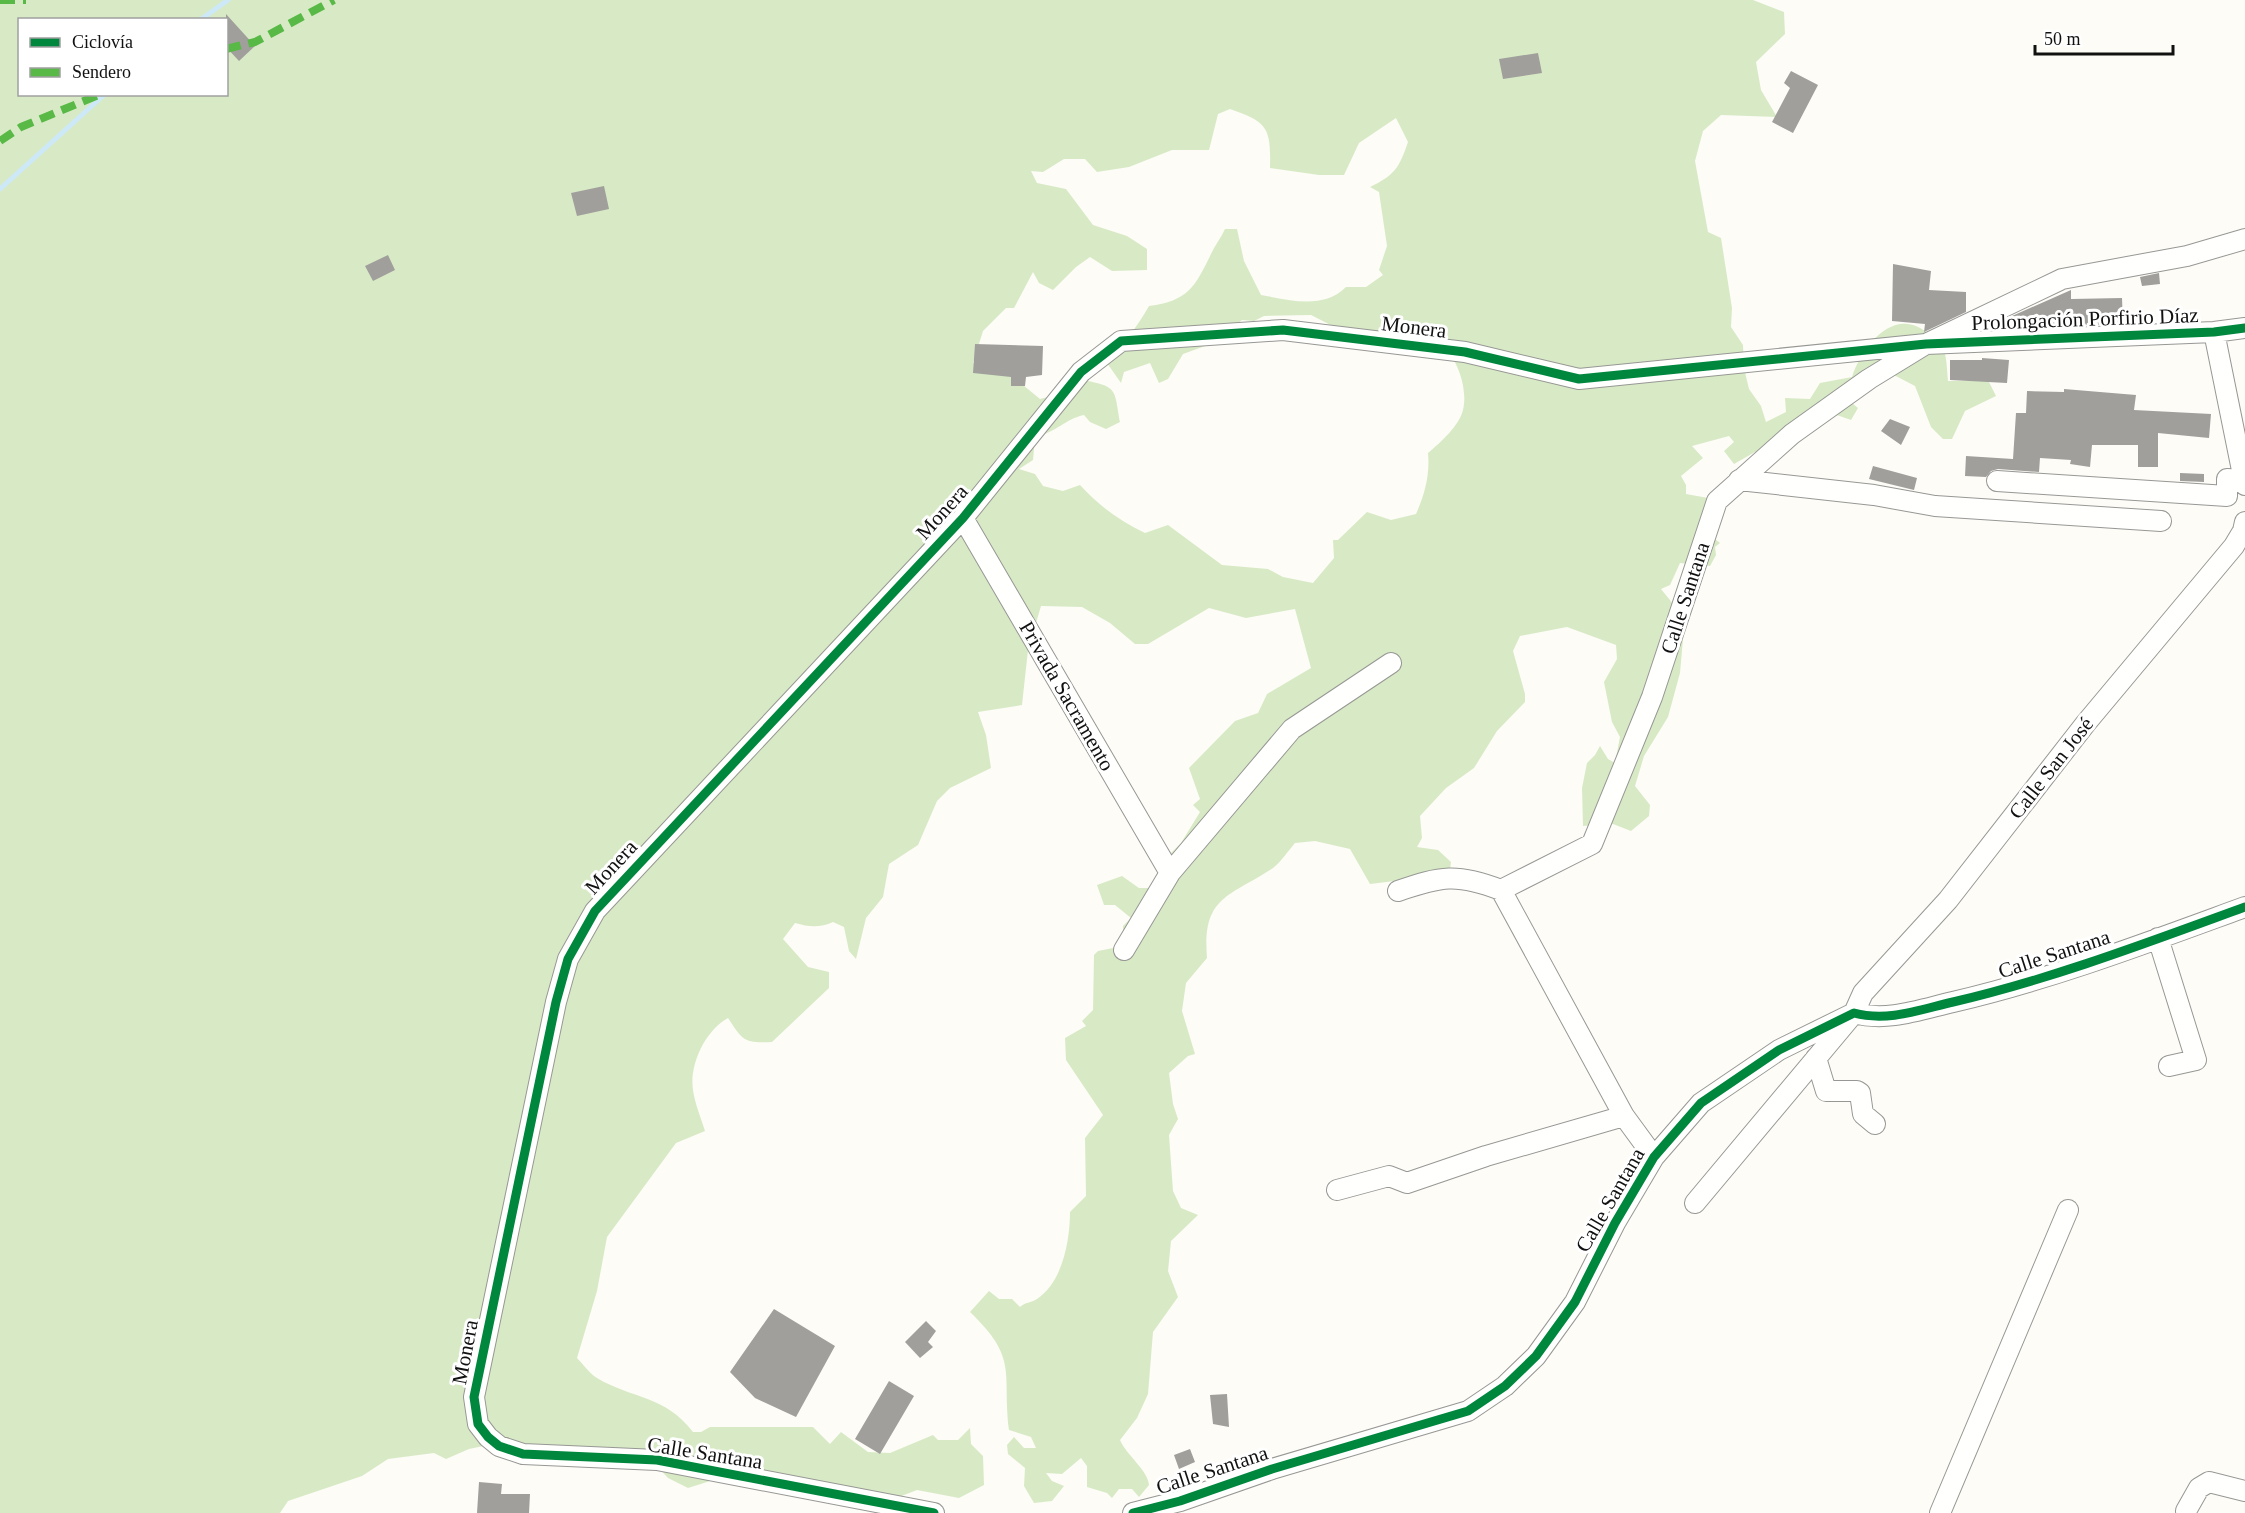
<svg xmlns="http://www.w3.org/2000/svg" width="2245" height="1513" font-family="Georgia,serif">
  <rect width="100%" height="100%" fill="#fdfcf7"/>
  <path fill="#d8eac5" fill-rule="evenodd" d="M0 0H1753L1784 12 1785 34 1756 62 1761 90 1777 117 1721 115 1703 131 1695 161 1708 232 1721 238 1732 308 1731 327 1743 345 1744 368 1749 389 1761 406 1766 422 1786 412 1785 398 1810 399 1820 383 1852 377C1862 346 1895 303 1930 335 1934 339 1941 343 1943 348 1947 357 1947 371 1948 381H1972L1983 370 1996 396 1965 411 1952 439H1943L1931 427 1915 386 1890 373 1852 403 1858 408 1851 420 1834 414 1791 447 1755 452 1734 464 1724 451 1734 442 1729 436 1692 446 1703 458 1681 476 1686 485V494L1708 498C1707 513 1716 525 1715 539L1720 543 1715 547 1716 555 1710 566 1680 563 1670 585 1661 589 1678 610 1684 628 1680 673 1668 717 1644 756 1635 786 1650 805 1649 816 1631 831 1613 824 1583 826 1582 788 1587 763 1595 755 1600 746 1608 759 1615 763 1620 737 1612 722 1604 682 1617 659 1616 645 1567 627 1520 636 1513 651 1525 694V702L1497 731 1474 768 1446 788 1420 816 1422 838 1417 847 1438 850 1451 862 1450 870 1436 876 1370 884 1350 849 1315 841 1295 843C1288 851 1281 862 1273 868 1229 897 1202 896 1207 958L1186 983 1182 1011 1195 1054 1188 1056 1169 1073 1173 1104 1178 1119 1169 1135 1173 1191 1181 1208 1198 1215 1171 1241 1168 1271 1178 1297 1153 1332 1148 1394 1137 1418 1120 1440C1127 1456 1148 1470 1149 1485L1139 1497 1132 1489H1119L1112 1498 1107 1493 1087 1487V1466L1081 1458 1062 1474 1046 1473 1052 1481 1064 1486 1052 1501 1034 1503 1024 1486 1025 1468 1008 1454 1007 1445 1014 1437 1024 1448H1036L1031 1437 1009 1430C1002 1372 1019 1359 970 1312L989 1291 999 1299H1012L1020 1307C1025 1302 1031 1303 1037 1299 1063 1282 1070 1239 1070 1212L1086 1196 1085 1138 1103 1115 1066 1060 1065 1038 1086 1026 1082 1021 1093 1010 1094 955 1098 951 1123 946V926L1131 918 1115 905H1104L1097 885 1122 876 1139 888H1152L1160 876V864L1181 843 1200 812 1193 805 1200 799 1189 768 1235 721 1258 713 1267 694 1311 668 1295 609 1246 618 1209 608 1148 644H1135L1110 623 1082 607 1041 606 1028 650 1022 705 978 712 986 735 991 768 950 788 937 801 918 845 889 864 883 897 866 918 856 959 849 951 844 927 833 922C820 928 809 927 795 923L783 939 808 967 829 972V988L772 1042C744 1043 743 1041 728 1018 706 1030 689 1064 693 1090 695 1104 701 1118 705 1131L676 1143 607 1237 597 1291 577 1358C583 1364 590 1374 597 1378 632 1399 665 1395 693 1432H701L710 1427H813L830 1444 841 1432 868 1452 890 1453 933 1435 938 1440H958L970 1428 971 1444 983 1456 984 1485 959 1498 917 1490 891 1500 726 1476 688 1488 668 1478 657 1466 535 1449 512 1440 469 1449 446 1459 434 1453 388 1459 362 1476 288 1501 280 1513H0ZM20 20H226V94H20ZM1230 109C1268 122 1271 128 1270 168L1319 175H1344L1359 143 1396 118 1408 142C1399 168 1395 175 1370 187L1379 192 1387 246 1379 270 1383 275 1366 287H1346C1323 310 1289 300 1261 295L1244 261 1237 229H1225C1221 238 1215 245 1211 254 1195 287 1188 301 1149 306 1137 327 1123 345 1107 363L1121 383 1124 372 1150 363 1159 383 1168 379 1183 354 1216 342 1242 320 1254 321 1264 316 1311 315 1354 337 1379 345 1386 353 1392 339 1410 329C1417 331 1426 333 1432 336 1454 349 1469 385 1463 410 1459 426 1441 442 1428 453 1430 474 1425 494 1416 514L1391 520 1367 512 1338 540H1333L1334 558 1313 583 1283 577 1268 569 1222 565 1168 525 1145 533C1120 521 1099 506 1080 485L1063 491 1043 486 1035 474 1019 469 1033 460 1035 437C1057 432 1065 419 1084 415L1090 422 1106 429 1120 422C1114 388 1118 387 1083 380L1056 395 1040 399 1007 372 973 363 983 331 1006 308H1014L1033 272 1039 283 1053 290 1076 267 1090 257 1112 271 1147 270V249L1127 236 1093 225 1066 189 1037 183 1031 171 1043 172 1064 159H1085L1097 172 1129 167 1172 150H1209L1218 114Z"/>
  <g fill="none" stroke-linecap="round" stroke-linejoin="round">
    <path stroke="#cde8f7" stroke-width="5" d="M200 20 228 0
      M0 189 105 94"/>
  </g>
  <path fill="#a19f9c" d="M226 14 255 46 239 61 226 47Z
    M1538 53 1542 73 1503 79 1499 59Z
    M1791 71 1818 85 1793 133 1772 122 1790 88 1784 83Z
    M604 186 609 209 577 216 571 193Z
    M388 255 395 270 373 281 365 266Z
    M1893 264 1931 271 1929 290 1966 292V312L1924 332 1925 324 1892 321Z
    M2159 273 2160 284 2142 286 2140 277Z
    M2071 290V299L2122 298 2123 324 2038 327V317L2013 327 2012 316Z
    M975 344 1043 346 1042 375 1026 377 1025 386H1011V377L973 373Z
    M1982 358 2009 360 2007 383 1950 380V360H1982Z
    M2064 389 2136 395 2134 410 2211 414 2209 438 2158 433V467H2138V445H2092L2090 467 2070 464 2071 460 2040 458 2039 472 1998 469 1991 471 1986 477 1965 476 1966 456 2013 459 2016 413H2026L2027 391 2064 392Z
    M1890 419 1910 427 1901 445 1881 431Z
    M1873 466 1917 478 1914 490 1869 479Z
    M2180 473 2204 474V482L2180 481Z
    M774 1309 835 1346 796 1417 755 1398 730 1372Z
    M926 1321 936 1331 928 1342 933 1347 920 1358 905 1342Z
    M889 1381 914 1396 880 1454 855 1439Z
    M1227 1394 1229 1427 1213 1424 1210 1395Z
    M1190 1449 1195 1462 1179 1469 1174 1455Z
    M479 1482 502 1484 501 1494H530L529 1513H477Z"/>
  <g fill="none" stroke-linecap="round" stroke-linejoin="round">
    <defs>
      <path id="minor" d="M2214 332 2245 485
        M1739 480 1874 495 1935 506 2161 521
        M1997 481 2227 496V479L2244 480
        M963 518 1170 873
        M1501 890 1592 844 1652 697 1717 501 1792 434 1869 379 1926 344 2062 279 2187 256 2245 239
        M1398 891C1441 876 1457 873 1501 890L1624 1116 1654 1157
        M2158 938 2196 1060 2169 1066
        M1124 950 1170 873 1292 729 1391 663
        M1816 1058 1826 1091H1857L1860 1093 1863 1114 1875 1124
        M1337 1190 1389 1176 1407 1183 1486 1156 1624 1116
        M1695 1203 1854 1013 1863 993 1948 900 2086 723 2234 546 2243 531 2245 522
        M2186 1511 2199 1488 2209 1482 2245 1491
        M934 1513 657 1460 523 1454 499 1446 488 1437 478 1424 474 1397 556 1002 568 959 595 911 963 518 1081 372 1121 341 1283 330 1465 352 1579 379 1926 344 2214 332 2245 328
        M1133 1513 1180 1501 1272 1469 1468 1411 1505 1386 1536 1356 1575 1302 1615 1223 1654 1157 1701 1103 1779 1050 1854 1013C1887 1022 1919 1010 1953 1002 2052 979 2149 942 2245 907
        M1940 1513 2068 1210"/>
    </defs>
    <use href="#minor" stroke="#979795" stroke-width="22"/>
    <use href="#minor" stroke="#fffffe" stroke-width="20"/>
    <path stroke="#58b947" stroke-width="8" stroke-dasharray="15 8" stroke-linecap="butt" d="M0 0H26
      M226 49 255 42 334 0
      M0 141 21 127 101 94"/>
    <defs>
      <path id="cycleway" d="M934 1513 657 1460 523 1454 499 1446 488 1437 478 1424 474 1397 556 1002 568 959 595 911 963 518 1081 372 1121 341 1283 330 1465 352 1579 379 1926 344 2214 332 2245 328
        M1133 1513 1180 1501 1272 1469 1468 1411 1505 1386 1536 1356 1575 1302 1615 1223 1654 1157 1701 1103 1779 1050 1854 1013C1887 1022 1919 1010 1953 1002 2052 979 2149 942 2245 907"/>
    </defs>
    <use href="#cycleway" stroke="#fff" stroke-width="13"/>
    <use href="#cycleway" stroke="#00873e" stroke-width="9"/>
  </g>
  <g text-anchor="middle" stroke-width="6" stroke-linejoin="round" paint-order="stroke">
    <g font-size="21" fill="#111" stroke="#fff">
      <text transform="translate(2085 319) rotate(-2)" y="7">Prolongación Porfirio Díaz</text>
      <text transform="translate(1414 327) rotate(7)" y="7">Monera</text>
      <text transform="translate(942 512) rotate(-48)" y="7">Monera</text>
      <text transform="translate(1685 598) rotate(-72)" y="7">Calle Santana</text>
      <text transform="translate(1067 696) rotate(60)" y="7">Privada Sacramento</text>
      <text transform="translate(2051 768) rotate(-52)" y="7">Calle San José</text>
      <text transform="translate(611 867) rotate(-47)" y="7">Monera</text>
      <text transform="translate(2054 954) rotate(-18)" y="7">Calle Santana</text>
      <text transform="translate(1610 1200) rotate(-60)" y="7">Calle Santana</text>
      <text transform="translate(465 1352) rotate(-79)" y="7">Monera</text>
      <text transform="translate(705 1453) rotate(9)" y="7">Calle Santana</text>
      <text transform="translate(1212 1470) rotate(-18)" y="7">Calle Santana</text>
    </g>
  </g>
  <rect x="18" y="18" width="210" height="78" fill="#ffffff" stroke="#a0a0a0" stroke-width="1.5"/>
  <rect x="30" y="38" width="30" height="9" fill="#00873e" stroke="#a0a0a0" stroke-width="1.5"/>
  <text x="72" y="48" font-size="18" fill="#111111">Ciclovía</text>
  <rect x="30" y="68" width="30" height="9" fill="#58b947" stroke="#a0a0a0" stroke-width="1.5"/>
  <text x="72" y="78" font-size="18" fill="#111111">Sendero</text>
  <path d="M2035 45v9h138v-9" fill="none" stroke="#111111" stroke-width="3"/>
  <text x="2044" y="45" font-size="18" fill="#111111" stroke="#ffffff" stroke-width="4.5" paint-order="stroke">50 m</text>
</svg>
